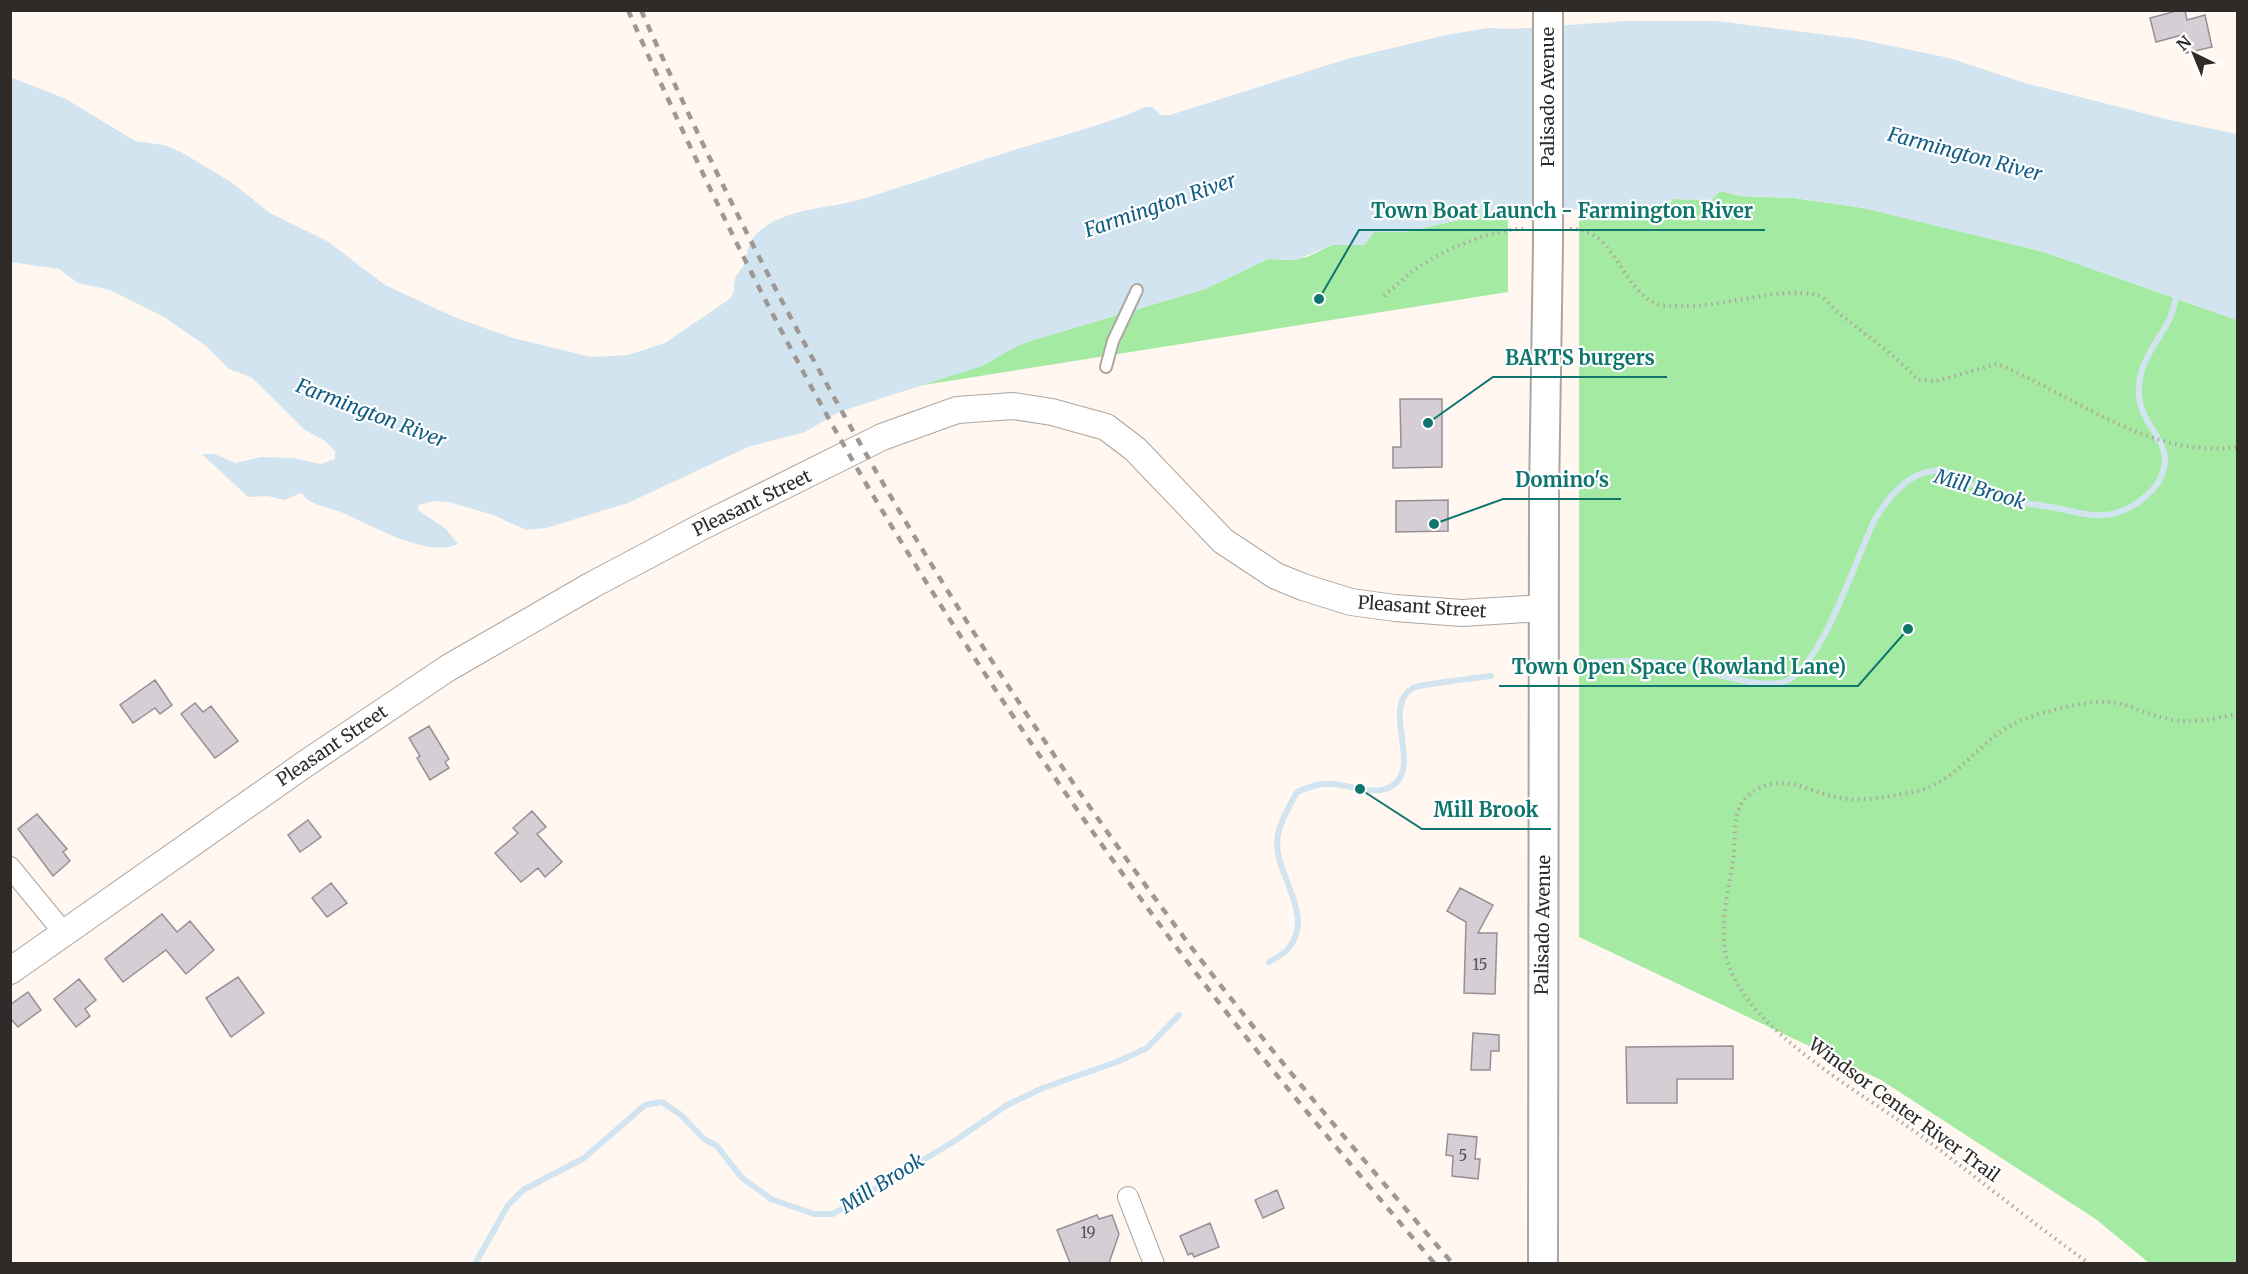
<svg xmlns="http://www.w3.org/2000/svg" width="2248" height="1274" font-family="Merriweather,serif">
  <rect width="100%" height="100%" fill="#fff7f0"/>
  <path fill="#a4eaa3" d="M1720 191 1741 196 1794 198 1864 208 2044 252 2237 320V1263H2149L2097 1220 1881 1080 1579 937V211L1619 214 1635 206 1669 204 1673 199 1711 200Z
    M1508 209V292L911 387 982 366 1013 348 1030 341 1205 289 1268 259 1290 260 1307 257 1332 245H1364L1374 232H1406Z"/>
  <path fill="#d2e4f0" d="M1626 21H1717L1858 39 1949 58 2025 83 2170 120 2237 134V320L2044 252 1864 208 1794 198 1741 196 1720 191 1711 200 1673 199 1666 205 1635 206 1619 214 1570 209H1508L1406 232H1374L1364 245H1332L1296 260 1268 259 1205 289 1030 341 1013 348 982 366 839 412 805 432 748 447 628 503 546 528 526 530 493 515 449 502 434 501 419 505 418 510 446 529 458 544C425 559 369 523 338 511 324 506 312 506 301 493L284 500 268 496 248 497 202 454H215L235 463 261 457 293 458 321 464 335 459V451L325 441 305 430 251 377 229 369 206 346 164 317 110 290 78 283 59 269 11 262 10 77 66 99 135 141 164 145 181 152 231 182 270 213 327 241 385 285 454 317 513 338 591 357 628 355 665 343 728 300C736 293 733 289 735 280 736 273 742 270 744 264 750 248 746 242 762 229 789 208 826 209 858 200 910 185 962 166 1014 150 1058 136 1103 126 1145 107H1152L1161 115H1170L1347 59 1446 35 1488 28 1513 29Z"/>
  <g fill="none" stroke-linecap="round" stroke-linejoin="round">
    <path stroke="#d2e4f0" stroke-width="6" d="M1591 662C1619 661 1646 660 1674 664 1700 668 1767 694 1790 679 1825 657 1856 558 1875 519 1888 498 1907 473 1933 471 1956 469 1975 489 1995 497 2010 503 2029 503 2045 506 2083 512 2105 526 2140 501 2146 496 2155 489 2159 481 2178 445 2146 433 2140 402 2134 368 2153 349 2168 322 2173 314 2175 302 2177 292
      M1269 962C1275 958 1284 954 1288 949 1318 913 1270 872 1278 834 1281 820 1290 805 1297 792 1309 787 1319 783 1333 784 1351 785 1374 797 1392 786 1423 766 1380 707 1413 688 1421 684 1478 678 1491 676
      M475 1264 508 1205 523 1190 584 1158 645 1105 662 1102 681 1115 704 1139 717 1146 741 1177 771 1199 814 1214H833L953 1142 1007 1105 1043 1088 1119 1061 1147 1048 1179 1015"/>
  </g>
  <path fill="#d5ced5" stroke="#968f96" stroke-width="1.5" d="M2180 10H2185L2187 20 2205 15 2212 47 2186 53 2182 35 2156 42 2150 18Z
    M1400 399H1442V467L1393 468V447H1401Z
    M1448 500V531L1396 532V501Z
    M155 680 172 705 160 714 155 708 133 723 120 705Z
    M195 703 203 712 211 706 238 741 215 758 181 714Z
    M429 726 449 759 445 762 449 768 430 780 417 758 420 756 409 738Z
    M532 811 546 827 537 834 562 862 545 877 538 868 521 882 495 853 518 833 513 828Z
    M37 814 67 849 63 852 70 861 53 876 18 829Z
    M308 820 321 837 300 852 288 835Z
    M331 883 347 903 327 917 312 898Z
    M1460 888 1493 905 1478 933H1497L1495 994 1464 993 1466 922 1447 911Z
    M162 914 177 932 190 921 214 950 186 974 166 950 123 982 105 959Z
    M238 977 264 1013 231 1037 206 998Z
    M79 979 96 1000 85 1009 90 1016 76 1027 54 999Z
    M28 992 41 1010 18 1027 10 1018V1005Z
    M1473 1033 1499 1035V1051H1491L1490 1070H1471Z
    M1733 1046V1079H1677V1103H1627L1626 1047Z
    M1448 1134 1477 1137 1475 1159H1480L1478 1179 1452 1176 1453 1156 1446 1155Z
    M1277 1190 1284 1208 1263 1218 1255 1200Z
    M1097 1215 1099 1219 1112 1215 1119 1234 1109 1263H1070L1057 1230Z
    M1210 1223 1219 1247 1194 1257 1192 1253 1188 1255 1180 1236Z"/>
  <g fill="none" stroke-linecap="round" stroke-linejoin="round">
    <defs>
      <path id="service" d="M1106 367 1113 341 1137 290"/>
      <path id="minor" d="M10 867 64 933
        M1128 1197 1154 1264"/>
      <path id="tertiary" d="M10 971 305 764 448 668 592 585 703 526 882 437 957 410 1013 406 1052 412 1106 427 1135 449 1223 541 1276 576 1303 587 1351 602 1395 608 1462 613 1544 608"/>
      <path id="secondary" d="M1543 1264 1544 494 1548 244"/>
    </defs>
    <use href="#service" stroke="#ada59f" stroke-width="14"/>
    <use href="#minor" stroke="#ada59f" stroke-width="22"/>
    <use href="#tertiary" stroke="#ada59f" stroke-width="28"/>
    <use href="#secondary" stroke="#ada59f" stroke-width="32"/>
    <path stroke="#ada7a2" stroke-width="4" stroke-dasharray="1.5 4.5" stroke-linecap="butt" d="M1570 229C1617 229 1620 289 1657 304 1664 307 1672 306 1680 306 1720 308 1782 286 1817 295 1825 297 1834 309 1841 315 1867 336 1895 355 1918 380L1936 381 1997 364C2075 395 2148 459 2238 447
      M1384 296C1395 287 1404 277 1416 269 1440 251 1494 228 1524 229
      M2090 1264C2032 1223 1978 1178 1921 1136 1864 1094 1753 1034 1729 966 1717 933 1728 895 1733 861 1737 834 1728 804 1758 789 1791 772 1817 798 1849 799 1869 800 1894 796 1913 792 1959 784 1981 734 2025 719 2046 711 2083 701 2106 702 2127 702 2147 715 2168 719 2191 725 2215 718 2238 714"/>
    <use href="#service" stroke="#fff" stroke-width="10"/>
    <use href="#minor" stroke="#fff" stroke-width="20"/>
    <use href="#tertiary" stroke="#fff" stroke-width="26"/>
    <use href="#secondary" stroke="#fff" stroke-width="28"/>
    <path stroke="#9e9894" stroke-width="4.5" stroke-dasharray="8 8" stroke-linecap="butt" d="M628 10C700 173 778 334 868 487 958 638 1056 784 1160 925 1246 1042 1341 1153 1435 1264
      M641 10C785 334 960 635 1171 920 1259 1039 1356 1151 1453 1264"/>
    <defs>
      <path id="secondary-bridge" d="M1548 244V10"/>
    </defs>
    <use href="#secondary-bridge" stroke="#ada59f" stroke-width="32" stroke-linecap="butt"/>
    <use href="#secondary-bridge" stroke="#fff" stroke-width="28"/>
  </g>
  <g text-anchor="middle" stroke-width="4.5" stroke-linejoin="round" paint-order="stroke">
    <g font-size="15" fill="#585454">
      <text x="1480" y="970">15</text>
      <text x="1463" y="1161">5</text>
      <text x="1088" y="1238">19</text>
    </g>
    <g font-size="18" fill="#2e2b29" stroke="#fff">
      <text transform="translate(1548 97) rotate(-90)" y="6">Palisado Avenue</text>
      <text transform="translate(752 503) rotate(-26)" y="6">Pleasant Street</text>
      <text transform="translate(1422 607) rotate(4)" y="6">Pleasant Street</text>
      <text transform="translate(332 746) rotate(-34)" y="6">Pleasant Street</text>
      <text transform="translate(1543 925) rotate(-89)" y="6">Palisado Avenue</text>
      <text transform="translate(1904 1110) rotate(36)" y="6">Windsor Center River Trail</text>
    </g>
    <g font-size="20" font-style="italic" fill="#125d84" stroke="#fff">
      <text transform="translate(1965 154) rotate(15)" y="7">Farmington River</text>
      <text transform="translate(1160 205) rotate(-19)" y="7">Farmington River</text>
      <text transform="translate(371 413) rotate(21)" y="7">Farmington River</text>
      <text transform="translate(1980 489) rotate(17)" y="7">Mill Brook</text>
      <text transform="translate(882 1183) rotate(-32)" y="7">Mill Brook</text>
    </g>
  </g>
  <path fill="none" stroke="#0f766e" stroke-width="2" d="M1319 299L1359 230H1765M1428 423L1493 377H1667M1434 524L1503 499H1621M1908 629L1858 686H1499M1360 789L1422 829H1551"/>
  <g fill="#0f766e" stroke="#fff" stroke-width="2">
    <circle cx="1319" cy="299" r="6"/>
    <circle cx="1428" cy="423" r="6"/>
    <circle cx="1434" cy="524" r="6"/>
    <circle cx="1908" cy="629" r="6"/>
    <circle cx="1360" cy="789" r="6"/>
  </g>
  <g font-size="20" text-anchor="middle" font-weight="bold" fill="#0f766e" stroke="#fff" stroke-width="4.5" stroke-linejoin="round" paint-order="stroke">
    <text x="1562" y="218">Town Boat Launch - Farmington River</text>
    <text x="1580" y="365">BARTS burgers</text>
    <text x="1562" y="487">Domino's</text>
    <text x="1679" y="674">Town Open Space (Rowland Lane)</text>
    <text x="1486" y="817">Mill Brook</text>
  </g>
  <rect width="2248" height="1274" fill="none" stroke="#2e2b29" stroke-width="24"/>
  <g transform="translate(2194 54) rotate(317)" stroke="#ffffff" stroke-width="4.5" paint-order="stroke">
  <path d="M0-4.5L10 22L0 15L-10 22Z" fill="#2e2b29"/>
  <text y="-9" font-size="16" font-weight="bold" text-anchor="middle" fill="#2e2b29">N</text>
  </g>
</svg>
